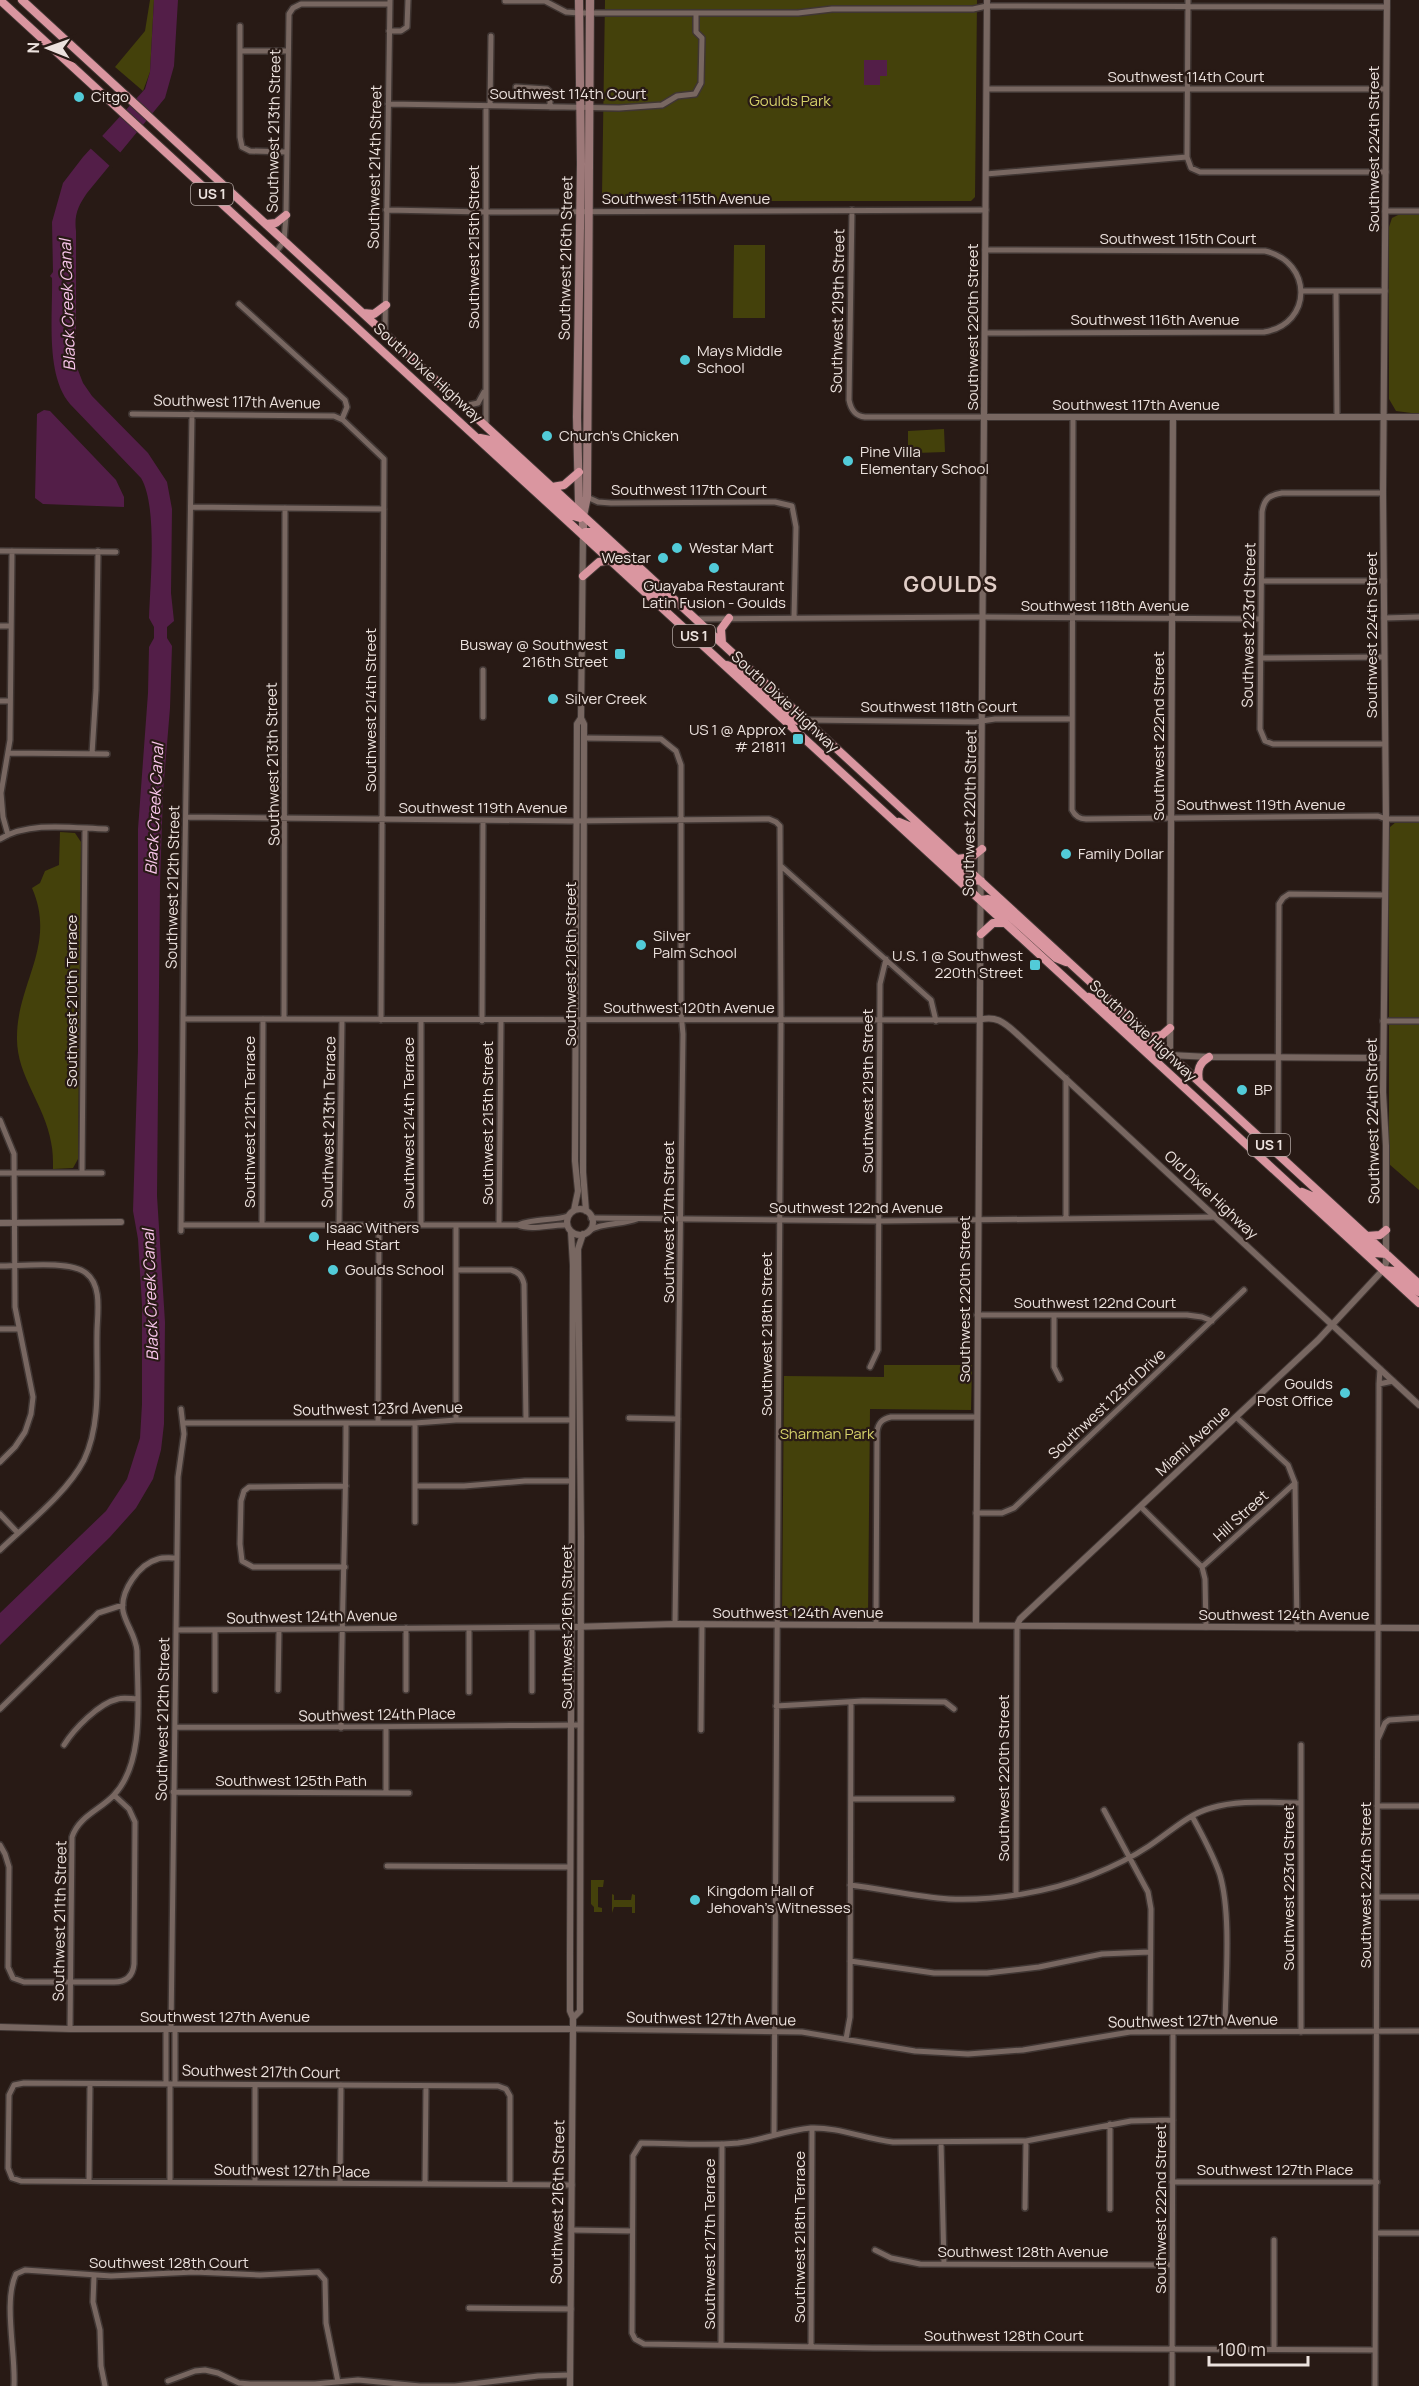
<svg xmlns="http://www.w3.org/2000/svg" width="1419" height="2386" font-family="Manrope,sans-serif">
  <rect width="100%" height="100%" fill="#281a15"/>
  <path fill="#44410b" d="M150 0H154L150 72 143 91 115 67 145 31Z
    M605 0H977L975 197 971 201H611L605 199 602 195Z
    M1400 214H1419V414L1396 411 1389 399V227L1392 218Z
    M734 245H765V318H733Z
    M944 429 945 452 916 453 915 450 908 449V431Z
    M1419 821V1190L1389 1164V837L1390 827 1396 822Z
    M60 832 75 833 81 842 78 1159 73 1168 53 1169C53 1160 53 1151 51 1142 45 1105 16 1075 17 1037 17 983 57 945 32 888L40 883 45 871 59 865Z
    M884 1365H972L971 1410 870 1409 868 1616H782L784 1376 884 1377Z
    M591 1880H604L603 1887H598V1907L602 1908V1912H594V1907L591 1904Z
    M612 1894 614 1895V1900H631L632 1894 635 1895V1913H632V1907H614L612 1913Z"/>
  <path fill="#531e48" d="M154 0H178L174 66 165 98 87 193C78 206 74 215 76 231V365L83 383 92 396 148 453 167 482 172 509 171 593 174 621 167 627V638L172 646 170 708 163 793 160 884 157 1196 165 1322 164 1424 161 1450 153 1479 136 1508 110 1537 0 1645V1613L106 1511 127 1479 140 1438 142 1404V1305L138 1239 133 1211 138 1051V829L148 693 149 647 154 638V627L149 618C150 585 158 506 141 478L70 404C45 375 53 315 52 278L50 276 53 272 52 222 63 183 83 157 145 89 150 72Z
    M864 60H887V76H880V85H864Z
    M44 410 50 411 116 480 124 497V507L43 504 35 498 37 414Z"/>
  <path fill="#281a15" d="M100 134 123 155 112 168 89 147Z"/>
  <g fill="none" stroke-linecap="round" stroke-linejoin="round">
    <defs>
      <path id="minor" d="M1188 0 1187 157 1191 168 1200 172H1386
        M505 1H545L566 12 579 13H798L832 9H973L987 6 1387 7
        M240 26V137L242 147 250 151 286 152
        M389 31H401L407 27 408 0
        M240 51H287
        M516 87 547 89 550 92V107
        M987 89H1386
        M388 104 619 108 662 105 677 96 695 94 701 83 702 38 696 32V13
        M490 106 491 36
        M986 174 1187 157
        M386 210 486 212 986 210
        M852 210 849 400C851 410 855 416 865 417H984
        M1385 211H1419
        M276 252 284 241 286 215 289 14 293 8 301 4H390
        M1302 291H1385
        M1336 291 1337 416
        M239 304 345 400 347 407 342 419
        M385 333 390 0
        M985 333 1264 332C1313 324 1313 262 1265 251L985 250
        M464 406 478 403 484 392
        M132 414 334 416 343 420 384 459 381 1020
        M1073 417 1072 810C1075 816 1079 819 1086 819L1378 816 1386 819H1419
        M486 425V106
        M1383 493H1282C1269 495 1264 499 1262 512L1260 729 1265 741 1273 744H1384
        M587 497 598 502 611 503 775 502 792 506 796 527 794 618
        M191 507 384 509
        M0 551 116 552
        M1262 581H1384
        M1384 618 1419 617
        M697 619 984 617 1261 619
        M0 626H11
        M1261 658 1384 657
        M0 701H10
        M483 717V670
        M805 720 975 722 995 719H1072
        M584 738 661 739 676 751 681 765V1013L683 1034 675 1624
        M8 753 107 754
        M92 754 96 690 98 551
        M186 817 570 821 769 819 776 822 780 826 781 1020 774 2134
        M8 835 3 817 1 793 10 740 12 551
        M0 839C30 821 72 828 106 829
        M781 866 931 1000 936 1021
        M183 1019 979 1020
        M284 1019 285 508
        M482 1021 483 820
        M1383 1021H1419
        M0 1120 14 1154 15 1307 33 1397 31 1414 25 1432 15 1447 0 1462
        M1278 1138 1279 904 1283 898 1289 894 1385 895
        M0 1173H102
        M82 1173 85 828
        M591 1218 880 1221 1216 1217
        M1066 1219V1078
        M181 1225H518C532 1231 552 1224 567 1225
        M262 1225 263 1019
        M339 1225 342 1020
        M421 1225V1020
        M456 1225V1420
        M499 1225 501 1021
        M518 1225C535 1218 555 1221 568 1216
        M590 1230C604 1222 622 1225 637 1219
        M181 1231 184 914 192 414
        M0 1266C20 1266 70 1260 86 1273 103 1286 97 1315 97 1333 96 1375 102 1422 84 1460 67 1493 27 1524 0 1550
        M456 1270H511C519 1272 522 1276 524 1284L526 1420
        M977 1315H1187L1202 1317 1212 1321
        M1054 1315V1367L1060 1379
        M0 1329H19
        M870 1367 878 1350 880 984 886 959
        M1380 1369 1379 1384 1393 1381
        M1236 1417 1288 1465 1295 1483 1297 1628
        M629 1418 678 1419
        M184 1423H415L456 1420H572
        M378 1423 379 1225
        M415 1423V1486H464L525 1481H571
        M1141 1507 1202 1567 1205 1579 1206 1627
        M976 1513H1002L1014 1508 1244 1290
        M0 1514 18 1533
        M415 1522V1486
        M345 1567H253L242 1561 240 1544 241 1501 244 1491 249 1487 346 1486
        M1202 1567 1295 1483
        M876 1625 877 1432C878 1423 882 1419 891 1417H977
        M532 1628V1691
        M176 1630 571 1627
        M215 1690V1630
        M278 1690 279 1630
        M406 1690V1628
        M469 1692V1628
        M776 1706 863 1701 945 1702 954 1709
        M0 1709 98 1613 123 1605
        M175 1727C310 1728 445 1726 580 1725
        M341 1728C341 1626 346 1525 346 1423
        M701 1730 702 1624
        M1378 1739 1385 1723 1389 1720 1419 1718
        M64 1745C74 1729 99 1703 118 1699 124 1697 131 1699 137 1699
        M173 1792 409 1793
        M386 1793V1728
        M851 1799H952
        M1377 1806H1419
        M1104 1810 1148 1892 1151 1909 1150 2031
        M1192 1816C1202 1835 1213 1854 1220 1875 1232 1917 1225 1986 1225 2031
        M0 1845 5 1854 9 1867 8 1967 13 1978 24 1982H114C126 1982 133 1976 134 1964L135 1822 129 1809 114 1795
        M387 1866 570 1867
        M850 1885C883 1889 916 1897 949 1899 996 1901 1049 1892 1092 1875 1112 1867 1131 1858 1149 1846 1169 1833 1188 1814 1211 1808 1240 1799 1271 1803 1301 1803
        M1016 1895 1017 1625
        M1378 1897H1419
        M850 1961 934 1973H987L1039 1967 1102 1954 1150 1952
        M70 2029 72 1837C79 1816 100 1810 114 1795 146 1761 137 1695 137 1651 136 1636 126 1625 123 1611 120 1591 139 1564 158 1559 164 1557 171 1558 177 1558
        M171 2029 178 1477 184 1434 181 1409
        M573 2029 802 2032 915 2051 968 2054 1023 2050 1130 2032 1419 2031
        M175 2030V2084
        M1301 2032V1745
        M846 2039 850 2017 851 1702
        M166 2084V2030
        M1173 2120 1131 2121 1026 2141 893 2142C865 2139 838 2127 811 2128 786 2130 763 2140 738 2143 706 2146 673 2143 641 2143L633 2156 632 2333 635 2339 644 2344 873 2348 1375 2350
        M941 2142 944 2264
        M89 2181 90 2084
        M170 2182V2084
        M255 2182V2085
        M1172 2182H1377
        M340 2183 341 2085
        M425 2184 426 2086
        M510 2184V2096L506 2089 498 2086 24 2083 14 2085 9 2095 8 2168 12 2178 21 2181 572 2185
        M1025 2208 1026 2141
        M1110 2209V2124
        M571 2230 632 2231
        M1377 2233H1419
        M1274 2240V2349
        M875 2250 891 2258 920 2264 1172 2265
        M94 2276 93 2302 100 2330 101 2366 105 2386
        M469 2308 571 2309
        M721 2345 722 2144
        M811 2347 812 2128
        M168 2381 195 2371 205 2370 218 2373 239 2383 250 2384H315L358 2380 420 2386H455L538 2376 570 2375
        M14 2386C16 2355 3 2301 16 2274L25 2270 111 2276 194 2272 260 2275 318 2272 325 2280 326 2323 338 2382
        M1172 2386 1173 2031
        M1375 2386 1379 1384"/>
      <path id="tertiary" d="M984 417H1419
        M1173 417 1170 1055 1209 1057 1383 1058
        M583 536 581 718 584 724 583 1172 586 1211
        M979 1020C995 1015 1004 1022 1016 1033L1419 1405
        M567 1222a13 13 0 1 1 26 0a13 13 0 1 1-26 0Z
        M574 1210 578 1191 575 1161 577 724 581 718
        M0 1223 121 1222
        M976 1625C977 1083 985 542 987 0
        M1017 1625 1020 1619 1318 1340 1383 1270 1386 1263V1146L1383 1092 1386 819 1383 493 1387 0
        M571 1627 675 1624 1419 1628
        M573 2018 580 2011 581 1536 578 1249 583 1234
        M0 2027 70 2029H573
        M570 2386 573 2029V2018L570 2011V1955L573 1265 571 1232"/>
      <path id="secondary" d="M579 0 581 164 577 417 579 504 583 516
        M583 535V516L587 497 590 0"/>
      <path id="trunk" d="M0 0 1419 1303
        M22 0 1419 1284
        M266 224 276 223 286 215
        M363 313 374 314 386 305
        M480 438 490 440 573 516 580 518 583 516
        M552 487 564 485 579 472
        M583 535 585 532H591L661 596 672 599
        M583 576 599 562 611 560
        M722 643 721 629 729 618
        M727 665 741 670 793 719 797 721 805 720
        M899 822 909 826 967 879 981 881
        M957 859 972 857 982 849
        M981 900 988 899 995 903 1056 958 1066 962
        M981 934 993 923H1005
        M1089 997 1101 1002 1155 1052 1170 1055
        M1150 1037 1162 1035 1170 1028
        M1199 1081C1197 1070 1199 1063 1209 1057
        M1302 1192 1314 1197 1375 1253 1386 1254
        M1367 1236 1380 1235 1386 1230
        M1383 1270 1395 1271 1419 1292"/>
    </defs>
    <use href="#minor" stroke="#403633" stroke-width="8"/>
    <use href="#tertiary" stroke="#403633" stroke-width="8"/>
    <use href="#secondary" stroke="#403633" stroke-width="10"/>
    <use href="#trunk" stroke="#403633" stroke-width="10"/>
    <use href="#minor" stroke="#786761" stroke-width="5"/>
    <use href="#tertiary" stroke="#786761" stroke-width="6"/>
    <use href="#secondary" stroke="#9d7979" stroke-width="8"/>
    <use href="#trunk" stroke="#da96a0" stroke-width="8"/>
  </g>
  <g fill="#52cbd8" stroke="#281a15" stroke-width="2">
    <circle cx="79" cy="97" r="6"/>
    <circle cx="685" cy="360" r="6"/>
    <circle cx="547" cy="436" r="6"/>
    <circle cx="848" cy="461" r="6"/>
    <circle cx="677" cy="548" r="6"/>
    <circle cx="663" cy="558" r="6"/>
    <circle cx="714" cy="568" r="6"/>
    <rect x="614" y="648" width="12" height="12" rx="3"/>
    <circle cx="553" cy="699" r="6"/>
    <rect x="792" y="733" width="12" height="12" rx="3"/>
    <circle cx="1066" cy="854" r="6"/>
    <circle cx="641" cy="945" r="6"/>
    <rect x="1029" y="959" width="12" height="12" rx="3"/>
    <circle cx="1242" cy="1090" r="6"/>
    <circle cx="314" cy="1237" r="6"/>
    <circle cx="333" cy="1270" r="6"/>
    <circle cx="1345" cy="1393" r="6"/>
    <circle cx="695" cy="1900" r="6"/>
  </g>
  <g text-anchor="middle" stroke-width="4.5" stroke-linejoin="round" paint-order="stroke">
    <g fill="#281a15" stroke="#b1a6a2" stroke-width="1.5">
      <rect x="191" y="183" width="42" height="22" rx="4.5"/>
      <rect x="673" y="625" width="42" height="22" rx="4.5"/>
      <rect x="1248" y="1134" width="42" height="22" rx="4.5"/>
    </g>
    <g font-size="14" font-weight="bold" fill="#ece2de">
      <text x="212" y="199">US 1</text>
      <text x="694" y="641">US 1</text>
      <text x="1269" y="1150">US 1</text>
    </g>
    <g font-size="15" fill="#ece2de" stroke="#281a15">
      <text x="1186" y="82">Southwest 114th Court</text>
      <text x="568" y="99">Southwest 114th Court</text>
      <text transform="translate(274 131) rotate(-89)" y="5">Southwest 213th Street</text>
      <text transform="translate(1374 149) rotate(-90)" y="5">Southwest 224th Street</text>
      <text transform="translate(375 167) rotate(-89)" y="5">Southwest 214th Street</text>
      <text x="686" y="204">Southwest 115th Avenue</text>
      <text x="1178" y="244">Southwest 115th Court</text>
      <text transform="translate(474 247) rotate(-90)" y="5">Southwest 215th Street</text>
      <text transform="translate(566 258) rotate(-89)" y="5">Southwest 216th Street</text>
      <text transform="translate(838 311) rotate(-89)" y="5">Southwest 219th Street</text>
      <text x="1155" y="325">Southwest 116th Avenue</text>
      <text transform="translate(973 327) rotate(-90)" y="5">Southwest 220th Street</text>
      <text transform="translate(428 373) rotate(42)" y="5">South Dixie Highway</text>
      <text transform="translate(237 402) rotate(1)" y="5">Southwest 117th Avenue</text>
      <text x="1136" y="410">Southwest 117th Avenue</text>
      <text x="689" y="495">Southwest 117th Court</text>
      <text x="1105" y="611">Southwest 118th Avenue</text>
      <text transform="translate(1249 625) rotate(-89)" y="5">Southwest 223rd Street</text>
      <text transform="translate(1372 635) rotate(-90)" y="5">Southwest 224th Street</text>
      <text transform="translate(785 702) rotate(43)" y="5">South Dixie Highway</text>
      <text x="939" y="712">Southwest 118th Court</text>
      <text transform="translate(371 710) rotate(-90)" y="5">Southwest 214th Street</text>
      <text transform="translate(1159 736) rotate(-90)" y="5">Southwest 222nd Street</text>
      <text transform="translate(273 764) rotate(-91)" y="5">Southwest 213th Street</text>
      <text x="1261" y="810">Southwest 119th Avenue</text>
      <text x="483" y="813">Southwest 119th Avenue</text>
      <text transform="translate(970 813) rotate(-89)" y="5">Southwest 220th Street</text>
      <text transform="translate(173 887) rotate(-89)" y="5">Southwest 212th Street</text>
      <text transform="translate(571 964) rotate(-90)" y="5">Southwest 216th Street</text>
      <text transform="translate(72 1001) rotate(-90)" y="5">Southwest 210th Terrace</text>
      <text x="689" y="1013">Southwest 120th Avenue</text>
      <text transform="translate(1143 1031) rotate(43)" y="5">South Dixie Highway</text>
      <text transform="translate(868 1091) rotate(-90)" y="5">Southwest 219th Street</text>
      <text transform="translate(1373 1121) rotate(-91)" y="5">Southwest 224th Street</text>
      <text transform="translate(250 1122) rotate(-90)" y="5">Southwest 212th Terrace</text>
      <text transform="translate(329 1122) rotate(-89)" y="5">Southwest 213th Terrace</text>
      <text transform="translate(409 1123) rotate(-90)" y="5">Southwest 214th Terrace</text>
      <text transform="translate(488 1123) rotate(-90)" y="5">Southwest 215th Street</text>
      <text transform="translate(1211 1195) rotate(43)" y="5">Old Dixie Highway</text>
      <text x="856" y="1213">Southwest 122nd Avenue</text>
      <text transform="translate(669 1222) rotate(-90)" y="5">Southwest 217th Street</text>
      <text transform="translate(965 1299) rotate(-90)" y="5">Southwest 220th Street</text>
      <text x="1095" y="1308">Southwest 122nd Court</text>
      <text transform="translate(767 1334) rotate(-90)" y="5">Southwest 218th Street</text>
      <text transform="translate(1107 1404) rotate(-43)" y="5">Southwest 123rd Drive</text>
      <text transform="translate(378 1409) rotate(-1)" y="5">Southwest 123rd Avenue</text>
      <text transform="translate(1193 1441) rotate(-43)" y="5">Miami Avenue</text>
      <text transform="translate(1241 1516) rotate(-42)" y="5">Hill Street</text>
      <text x="798" y="1618">Southwest 124th Avenue</text>
      <text x="1284" y="1620">Southwest 124th Avenue</text>
      <text transform="translate(312 1617) rotate(-1)" y="5">Southwest 124th Avenue</text>
      <text transform="translate(567 1627) rotate(-90)" y="5">Southwest 216th Street</text>
      <text transform="translate(377 1715) rotate(-1)" y="5">Southwest 124th Place</text>
      <text transform="translate(163 1719) rotate(-89)" y="5">Southwest 212th Street</text>
      <text transform="translate(1004 1778) rotate(-90)" y="5">Southwest 220th Street</text>
      <text x="291" y="1786">Southwest 125th Path</text>
      <text transform="translate(1366 1885) rotate(-90)" y="5">Southwest 224th Street</text>
      <text transform="translate(1289 1888) rotate(-90)" y="5">Southwest 223rd Street</text>
      <text transform="translate(60 1921) rotate(-89)" y="5">Southwest 211th Street</text>
      <text x="225" y="2022">Southwest 127th Avenue</text>
      <text transform="translate(711 2019) rotate(1)" y="5">Southwest 127th Avenue</text>
      <text transform="translate(1193 2021) rotate(-1)" y="5">Southwest 127th Avenue</text>
      <text transform="translate(261 2072) rotate(1)" y="5">Southwest 217th Court</text>
      <text x="1275" y="2175">Southwest 127th Place</text>
      <text transform="translate(292 2171) rotate(1)" y="5">Southwest 127th Place</text>
      <text transform="translate(558 2202) rotate(-89)" y="5">Southwest 216th Street</text>
      <text transform="translate(1161 2209) rotate(-90)" y="5">Southwest 222nd Street</text>
      <text transform="translate(800 2237) rotate(-90)" y="5">Southwest 218th Terrace</text>
      <text transform="translate(710 2244) rotate(-90)" y="5">Southwest 217th Terrace</text>
      <text x="1023" y="2257">Southwest 128th Avenue</text>
      <text x="169" y="2268">Southwest 128th Court</text>
      <text x="1004" y="2341">Southwest 128th Court</text>
    </g>
    <g font-size="15" fill="#ece2de" stroke="#281a15" text-anchor="start">
      <text x="91" y="102">Citgo</text>
      <text x="697" y="356">Mays Middle<tspan x="697" dy="17">School</tspan></text>
      <text x="559" y="441">Church's Chicken</text>
      <text x="860" y="457">Pine Villa<tspan x="860" dy="17">Elementary School</tspan></text>
      <text x="689" y="553">Westar Mart</text>
      <text x="651" y="563" text-anchor="end">Westar</text>
      <text x="714" y="591" text-anchor="middle">Guayaba Restaurant<tspan x="714" dy="17">Latin Fusion - Goulds</tspan></text>
      <text x="608" y="650" text-anchor="end">Busway @ Southwest<tspan x="608" dy="17">216th Street</tspan></text>
      <text x="565" y="704">Silver Creek</text>
      <text x="786" y="735" text-anchor="end">US 1 @ Approx<tspan x="786" dy="17"># 21811</tspan></text>
      <text x="1078" y="859">Family Dollar</text>
      <text x="653" y="941">Silver<tspan x="653" dy="17">Palm School</tspan></text>
      <text x="1023" y="961" text-anchor="end">U.S. 1 @ Southwest<tspan x="1023" dy="17">220th Street</tspan></text>
      <text x="1254" y="1095">BP</text>
      <text x="326" y="1233">Isaac Withers<tspan x="326" dy="17">Head Start</tspan></text>
      <text x="345" y="1275">Goulds School</text>
      <text x="1333" y="1389" text-anchor="end">Goulds<tspan x="1333" dy="17">Post Office</tspan></text>
      <text x="707" y="1896">Kingdom Hall of<tspan x="707" dy="17">Jehovah's Witnesses</tspan></text>
    </g>
    <g font-size="15" fill="#d5d16a" stroke="#281a15">
      <text x="790" y="106">Goulds Park</text>
      <text x="827" y="1439">Sharman Park</text>
    </g>
    <g font-size="16" font-style="italic" fill="#f9c6eb" stroke="#281a15">
      <text transform="translate(67 305) rotate(-92)" y="6">Black Creek Canal</text>
      <text transform="translate(154 809) rotate(-87)" y="6">Black Creek Canal</text>
      <text transform="translate(150 1295) rotate(-92)" y="6">Black Creek Canal</text>
    </g>
    <g font-size="21" font-weight="bold" letter-spacing="1.5" fill="#e1cec7" stroke="#281a15">
      <text x="951" y="592">GOULDS</text>
    </g>
  </g>
  <g transform="translate(48 48) rotate(271)" stroke="#281a15" stroke-width="4.5" paint-order="stroke">
  <path d="M0-4.5L10 22L0 15L-10 22Z" fill="#ece2de"/>
  <text y="-9" font-size="16" font-weight="bold" text-anchor="middle" fill="#ece2de">N</text>
  </g>
  <path d="M1209 2356v9h99v-9" fill="none" stroke="#ece2de" stroke-width="3"/>
  <text x="1218" y="2356" font-size="18" fill="#ece2de" stroke="#281a15" stroke-width="4.5" paint-order="stroke">100 m</text>
</svg>
